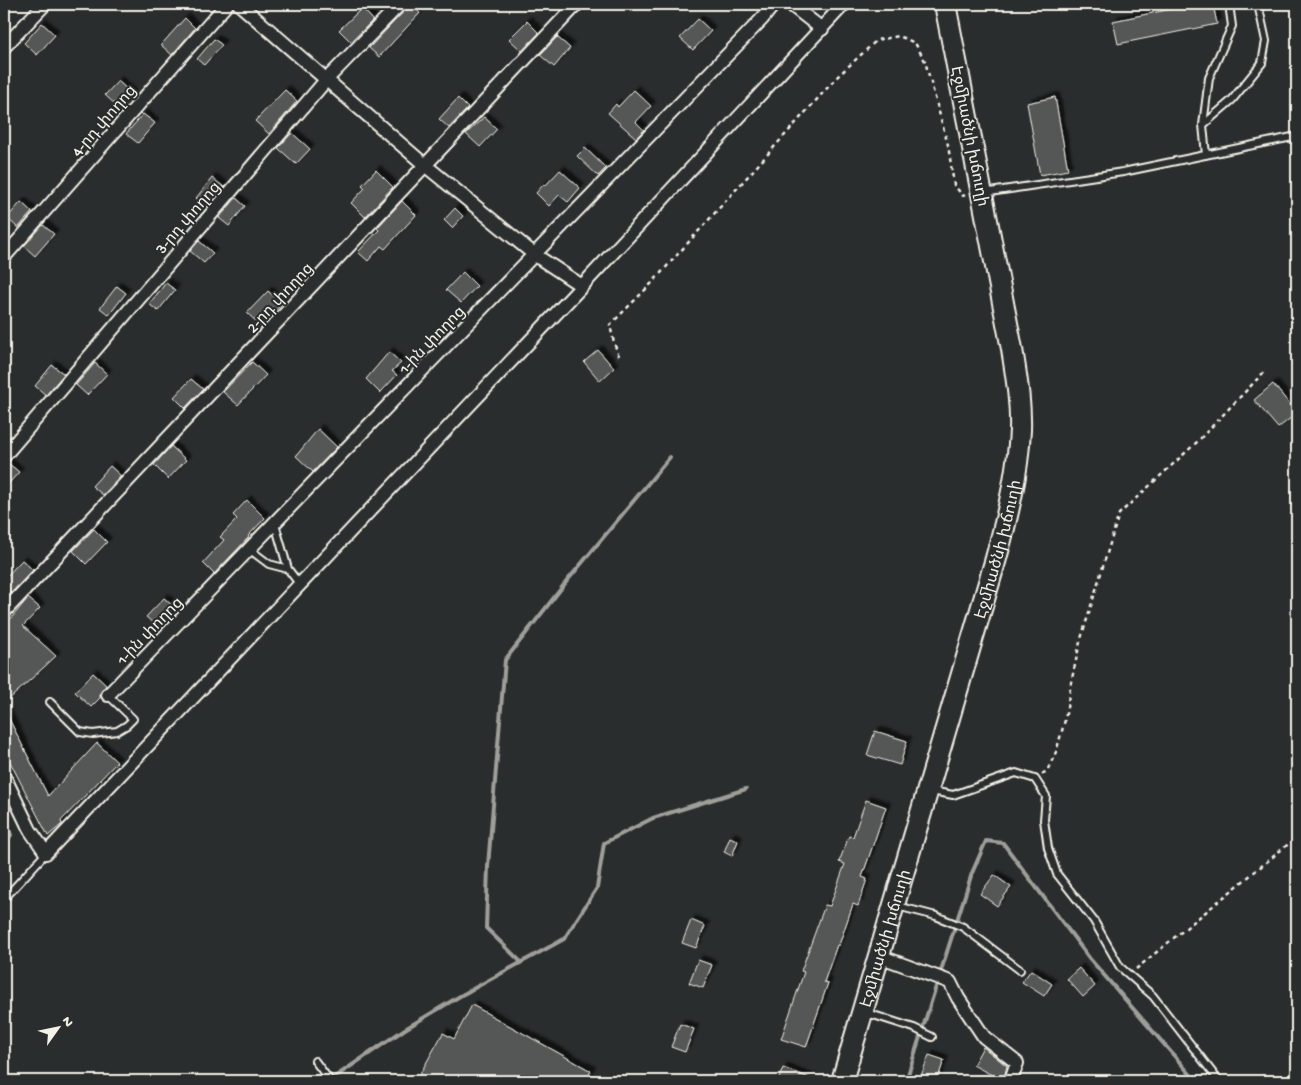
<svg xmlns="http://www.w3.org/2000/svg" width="1301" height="1085" font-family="'Gochi Hand','Noto Sans Armenian',sans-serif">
  <defs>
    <filter id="shadow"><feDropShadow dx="4.5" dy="-4.5" stdDeviation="1" flood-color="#0009"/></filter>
  </defs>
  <rect width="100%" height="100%" fill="#2a2d2e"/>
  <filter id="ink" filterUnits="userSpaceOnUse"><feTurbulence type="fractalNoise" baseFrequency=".02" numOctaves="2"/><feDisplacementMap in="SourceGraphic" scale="10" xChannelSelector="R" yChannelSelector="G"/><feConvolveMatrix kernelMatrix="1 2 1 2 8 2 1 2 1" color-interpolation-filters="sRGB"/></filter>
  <g filter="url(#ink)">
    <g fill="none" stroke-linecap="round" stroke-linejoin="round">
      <path stroke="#9f9f9a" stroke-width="4" d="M4 818 11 835 4 844
        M521 962 486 928 488 866 505 660 567 581 670 457
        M329 1081 405 1029 460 996 564 939 597 888 604 843 653 818 746 789
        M906 1081 972 873 986 841 1003 843 1090 959 1196 1081"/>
    </g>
    <path fill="#555756" stroke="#f4f1e8" filter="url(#shadow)" d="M411 4 420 13 379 57 369 48Z
      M1196 4H1213L1217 24 1118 44 1113 21Z
      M362 8 373 20 351 42 339 30Z
      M185 18 195 28 172 55 161 45Z
      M698 19 711 31 693 50 680 38Z
      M527 21 539 33 522 51 509 39Z
      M42 23 55 35 37 55 24 43Z
      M557 37 570 48 554 67 540 55Z
      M214 39 222 45 204 65 197 59Z
      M118 81 132 94 119 108 105 95Z
      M285 90 297 101 269 134 255 121Z
      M634 90 651 106 636 122 644 130 636 138 608 113 616 104 618 107Z
      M1055 97 1068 170 1040 175 1027 103Z
      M458 98 468 108 449 128 439 119Z
      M143 114 155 123 138 143 126 134Z
      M484 117 497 129 480 147 466 134Z
      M292 133 310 149 296 164 278 148Z
      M585 148 606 168 598 176 577 156Z
      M376 170 393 187 365 217 351 203 365 188 362 185Z
      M560 170 580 188 568 202 559 195 549 206 536 193 544 184 546 185Z
      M212 178 224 187 207 207 196 198Z
      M236 198 245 206 229 226 219 218Z
      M402 201 416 215 385 249 381 246 368 261 358 252 379 230 377 228Z
      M21 202 32 212 18 228 7 218Z
      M455 208 463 216 452 228 444 220Z
      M43 225 54 234 35 256 24 246Z
      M199 241 213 253 204 263 190 251Z
      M463 272 477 286 461 303 446 290Z
      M166 283 175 290 158 311 149 304Z
      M117 286 126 293 109 315 100 308Z
      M268 291 282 304 261 326 247 313Z
      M447 320 453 326 441 339 435 332Z
      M598 350 614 368 600 381 584 362Z
      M389 352 401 363 392 371 397 375 380 393 366 379Z
      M252 362 266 375 238 405 223 392Z
      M95 363 107 374 87 395 76 385Z
      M52 365 64 374 46 395 35 386Z
      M191 379 203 389 185 408 174 397Z
      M1273 384 1297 413 1278 428 1254 400Z
      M318 429 337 447 313 472 296 456Z
      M171 446 186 460 168 479 154 465Z
      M8 463 19 472 4 489V464Z
      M110 466 121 476 103 495 92 486Z
      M247 500 265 518 248 536 249 537 214 574 203 563 224 540 220 537 237 519 233 515Z
      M94 529 107 542 86 564 73 551Z
      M22 560 33 570 11 593 4 586V579Z
      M28 598 40 608 23 626 56 656 4 704V627Z
      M164 598 175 608 158 627 146 617Z
      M93 673 106 685 100 693V698L91 707 75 692Z
      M4 709 48 796 97 743 117 762 61 821 62 824 48 836 4 750Z
      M875 731 907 741 900 765 867 755Z
      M866 800 886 807 862 877 867 879 858 906 853 904 839 945H837L824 982 828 983 806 1047 781 1039 804 972 801 971 825 905 830 906 845 864 839 862 849 836 853 837Z
      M730 837 738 841 732 856 724 852Z
      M994 875 1011 887 997 906 980 894Z
      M691 920 705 926 696 948 682 943Z
      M698 960 712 965 703 988 689 983Z
      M1079 968 1095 986 1083 997 1067 979Z
      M1031 970 1052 984 1044 996 1022 982Z
      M472 1005 591 1071 585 1081H416L443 1033 454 1039Z
      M680 1024 694 1029 685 1052 671 1047Z
      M983 1047 1007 1066 1003 1081 973 1065Z
      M929 1055 944 1060 937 1081H919Z
      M783 1068 815 1080V1081H778Z"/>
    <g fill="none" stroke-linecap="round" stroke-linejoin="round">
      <defs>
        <path id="service" d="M1203 125 1232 100 1262 63 1266 41 1258 4
          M1206 155 1203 125 1209 78 1232 26 1229 4
          M983 193 1123 172 1297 136
          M275 524 288 569 300 585
          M249 549 269 564 288 569
          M50 702 80 732 93 734 117 731 127 725 133 719 108 695
          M931 791 953 795 1016 773 1035 779 1046 796 1044 820 1048 848 1057 874 1094 921 1120 967 1153 996 1219 1081
          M4 899 46 853
          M897 906 936 916 963 927 1020 970
          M864 1012 914 1028 932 1037
          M315 1061 330 1081"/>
        <path id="minor" d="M239 4 426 166 535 255 582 286
          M790 4 822 29
          M4 47 45 4
          M4 257 227 4
          M4 456 327 79 400 4
          M4 612 577 4
          M108 695 762 19 774 4
          M4 776 30 830 46 853 582 286 844 4
          M879 956 950 982 958 998 984 1037 1017 1063 1011 1081"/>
        <g id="primary">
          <path id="s1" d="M842 1081 995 562C1007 519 1018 474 1020 430 1021 402 1016 375 1012 349L945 4"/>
        </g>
      </defs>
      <use href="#service" stroke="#f4f1e8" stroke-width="10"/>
      <use href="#minor" stroke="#f4f1e8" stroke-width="16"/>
      <use href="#primary" stroke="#f4f1e8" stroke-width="24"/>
      <path stroke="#f4f1e8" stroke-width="2.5" stroke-dasharray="4 4" stroke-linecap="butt" d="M619 356 614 343 610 325 651 284 838 76 877 40 899 36 915 43 925 61 948 145 954 185 963 196 965 195
        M1042 774 1047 771 1056 752 1065 720 1071 683 1080 642 1119 514 1197 442 1265 371
        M1136 969 1297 837"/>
      <use href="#service" stroke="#2a2d2e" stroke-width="6"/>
      <use href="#minor" stroke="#2a2d2e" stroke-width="12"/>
      <use href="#primary" stroke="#2a2d2e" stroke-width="20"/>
    </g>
  </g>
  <g text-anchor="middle" stroke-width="4" stroke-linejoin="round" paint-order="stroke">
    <g font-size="16" fill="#f4f1e8" stroke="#2a2d2e">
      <text transform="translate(103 120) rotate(-49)" y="6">4-րդ փողոց</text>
      <text transform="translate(971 136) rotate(79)" y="6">Էջմիածնի խճուղի</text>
      <text transform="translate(187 217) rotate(-49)" y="6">3-րդ փողոց</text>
      <text transform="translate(279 297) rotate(-47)" y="6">2-րդ փողոց</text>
      <text transform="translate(431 339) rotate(-46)" y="6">1-ին փողոց</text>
      <text dy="6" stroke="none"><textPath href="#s1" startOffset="554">Էջմիածնի խճուղի</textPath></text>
      <text transform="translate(149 630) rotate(-46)" y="6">1-ին փողոց</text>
      <text dy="6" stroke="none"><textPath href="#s1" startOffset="149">Էջմիածնի խճուղի</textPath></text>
    </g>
  </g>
  <rect width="1301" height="1085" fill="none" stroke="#2a2d2e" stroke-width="20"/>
  <rect x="10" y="10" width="1281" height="1065" fill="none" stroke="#f4f1e8" stroke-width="2" filter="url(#ink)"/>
  <g transform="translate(58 1028) rotate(57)" stroke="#2a2d2e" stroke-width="4" paint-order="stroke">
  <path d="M0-4L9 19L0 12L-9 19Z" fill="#f4f1e8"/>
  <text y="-8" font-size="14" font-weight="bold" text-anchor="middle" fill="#f4f1e8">N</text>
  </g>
</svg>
